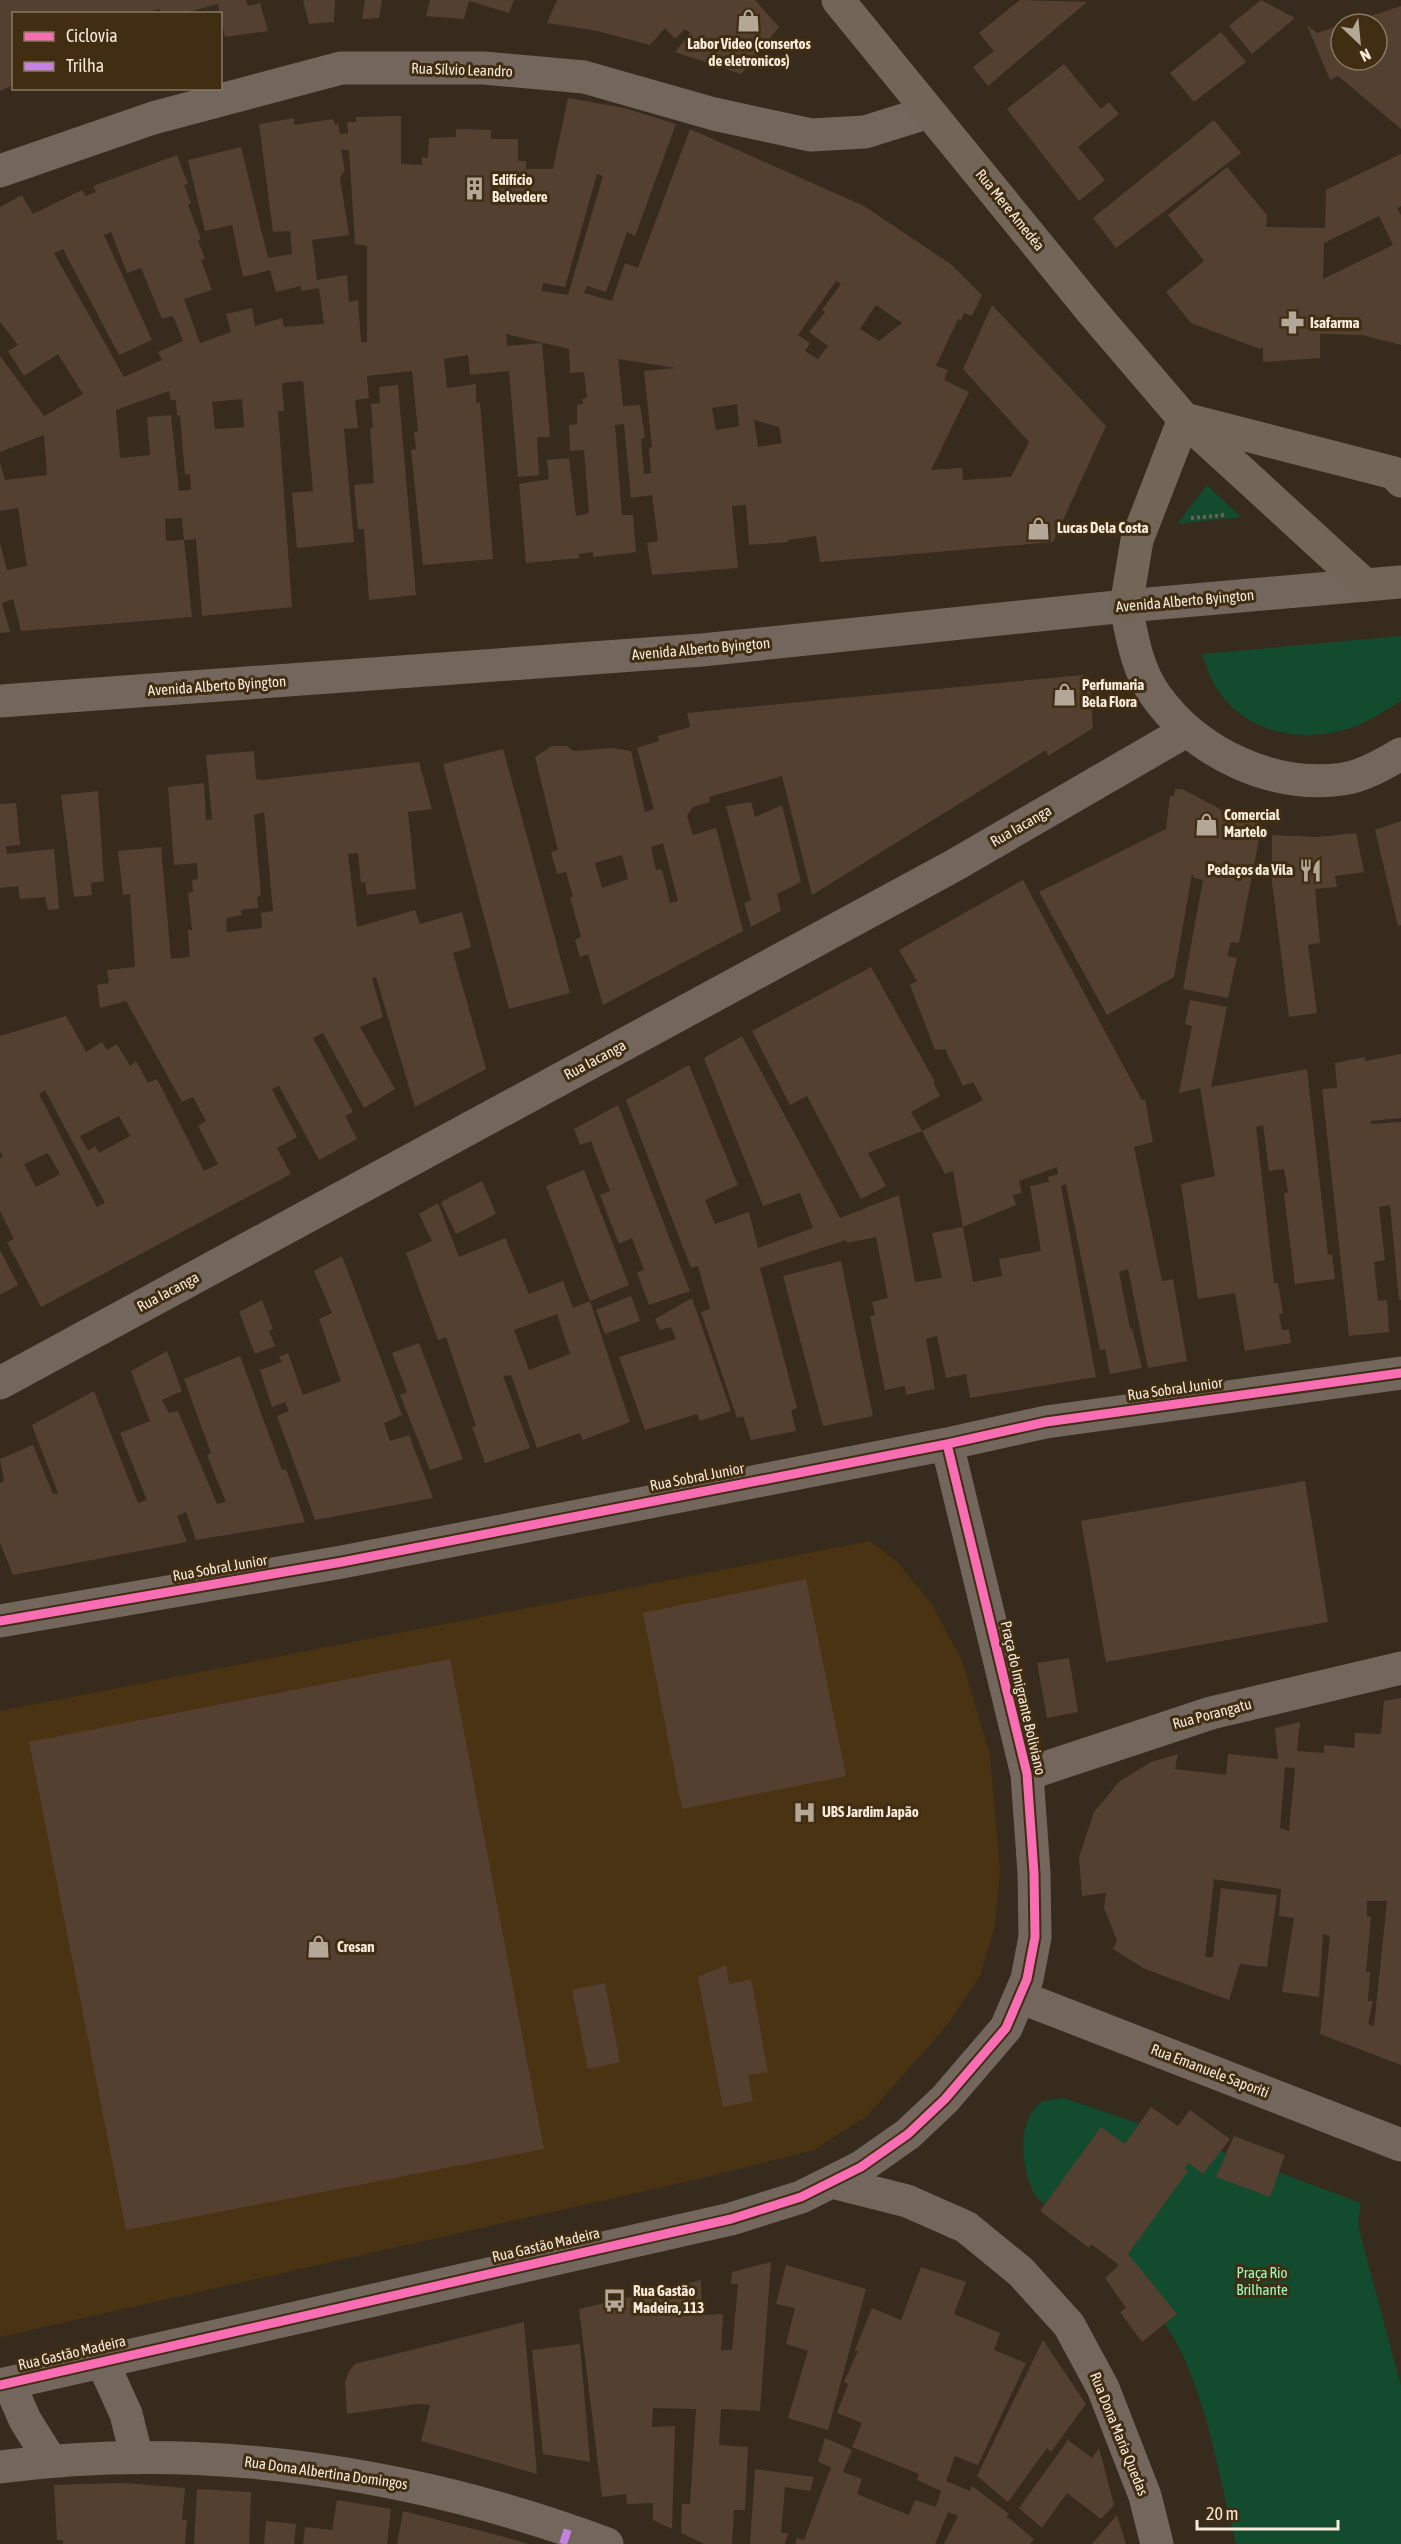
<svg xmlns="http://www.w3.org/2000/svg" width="1401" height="2544" font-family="'Asap Condensed',sans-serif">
  <rect width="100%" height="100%" fill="#362b1c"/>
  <path fill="#493313" d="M870 1541 897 1562 931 1603 962 1660 990 1755 1000 1869 995 1926 980 1976 947 2025 867 2116 814 2150 685 2182 0 2337V1711Z"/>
  <path fill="#124b2e" d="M1207 485 1241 517 1177 524Z
    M1401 636V701C1388 709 1374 718 1361 724 1308 746 1244 736 1214 684 1209 675 1206 664 1202 654Z
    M1064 2098 1235 2156 1361 2203 1358 2222 1361 2237 1401 2386V2544H1236C1220 2482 1210 2414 1183 2356 1167 2321 1141 2292 1117 2264 1105 2249 1088 2235 1073 2223 1060 2213 1039 2205 1032 2189 1021 2164 1016 2119 1043 2101Z"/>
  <path fill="#544031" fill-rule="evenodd" d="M0 0H246L248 6 260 3 268 31 225 37 218 4 181 14H161L159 9 143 14H14V85L0 91Z
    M303 0H335L334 22 309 24Z
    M365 0H382L379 18 362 19Z
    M430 0H514L509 13 469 1 464 19 426 16Z
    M557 0H755L779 27 741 74 675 52 690 33 685 29 675 39 665 28 650 45 597 31 547 23Z
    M1020 0 1087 2 988 86 973 67 994 51 979 33Z
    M1261 0 1295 18 1252 54 1229 26Z
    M1401 6V129L1338 76 1330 80 1307 25 1317 33 1341 25V60H1377V24H1346Z
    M1221 32 1246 62 1194 102 1170 73Z
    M1064 64 1101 109 1109 102 1119 114 1078 147 1105 180 1079 201 1007 109Z
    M568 98 624 108 676 124 635 236 627 232 606 292 587 286 584 293 612 301 625 263 638 268 690 129 864 206 952 265 982 295 972 316 964 313 961 320 958 319 936 366 948 370 944 380 969 392 931 470 962 468 963 480 1011 477 1029 442 963 369 992 305 1106 426 1053 542 820 562 816 536 788 540V542L749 545 746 505 732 506 738 568 652 575 647 543 658 541 652 495 631 498 624 424 615 425 622 515H633L636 552 593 557V552L579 554V558L526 563 519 484 549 479 547 460 569 458 576 516 589 513 584 450 570 451 569 425 577 424V405L583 404 582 399 587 398 584 372 570 373 569 349 506 334 507 346 542 343 550 437H537L539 475 518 477 509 371 470 375 468 355 444 359 447 388 476 384V403L480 402 493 559 423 565 411 450 416 449 414 432 418 431 412 371 367 376 369 398 355 400 358 428 344 429 354 542 297 548 292 493 313 491 303 381 282 383 284 411H278L292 607 202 616 196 539 184 540 182 518 165 519 166 541 184 540 192 617 21 631 13 599 2 603 10 632 0 633V543L7 570 27 566 18 508 0 511V463L5 480 47 475 44 435 0 452V356L44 416 83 394 58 354 24 376 8 351 18 345 0 322V207L22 195 33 214 82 190 86 196 96 192 93 186 177 155 188 184 184 185 191 203 188 205 201 239 198 241 205 259 201 260 212 290 184 299 200 343 231 332 226 314 252 308 255 326 282 318 284 327 324 324 319 288 301 291V286L276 292 270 270 243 277 232 225 205 231 188 160 241 147 268 258 292 254 290 231 273 232 259 124 294 118V125L333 119 335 125 338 124 340 134 348 133 347 122H356V117L401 116V164L422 165V157L428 158 429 138 456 137V129L491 130V139H518V161H526V169H553ZM341 150H349L355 244 367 246V342H361L358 300 349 302 347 275 317 280 312 240 349 235 340 178 345 170ZM597 174 603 176 568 295 542 291 543 283 565 287ZM111 232 127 273 141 268 162 319 173 316 183 341 158 352 162 360 124 377 54 253 63 249 119 355 152 340 104 235ZM836 281 841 284 822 310 825 312 809 332 828 346 818 359 805 351 810 343 798 335ZM876 305 902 323 879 341 860 329ZM618 359 676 368 644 371 652 447 649 448 651 473 644 474 641 439 645 438 640 405 623 406ZM169 391 171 400H176L177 415 180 416 185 475 190 474 191 490 179 491 171 415 147 417 150 455 120 458 116 410ZM242 399 244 427 215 429 212 402ZM737 404 739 426 716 430 712 408ZM754 420 779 427 782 443 758 447Z
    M1214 120 1241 153 1116 248 1093 218Z
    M1401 154V206L1397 208 1401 215V345L1362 335 1320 334V358L1263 362V347L1260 349 1191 323 1166 292 1204 261 1168 215 1227 167 1267 215 1266 227 1325 228 1326 190ZM1379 216 1393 245 1323 279 1324 243Z
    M398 385 416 595 369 600 364 529H358L354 485 374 483 370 428H373L371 404 380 403 379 387Z
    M1082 675 1090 680 1093 728 1048 756 1046 750 812 895 782 776 709 797 710 802 693 807 687 816 693 835 716 828 743 931 603 1005 588 954 580 957 575 940 581 937 570 897H573L566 872 557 874 551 852 558 850 535 757 552 746H567L573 751 612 748 631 751 645 812 654 809 637 748 659 741 658 736 690 727 687 713ZM663 843 678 901 670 903 662 869 656 870 651 847ZM622 855 628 879 602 888 595 863Z
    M503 749 570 993 509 1009 443 764Z
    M254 751 256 779 262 780 419 762 432 809 408 812 416 889 367 895 365 882 361 883 358 853 348 854 357 927 415 910 420 924 462 912 471 947 453 953 486 1069 415 1107 376 977 372 978 383 1017 360 1027 395 1089 364 1108 323 1033 313 1038 353 1112 345 1116 357 1139 319 1160 279 1086 272 1089 297 1137 277 1148 291 1174 41 1307 7 1242 14 1239 0 1211V1158L3 1157 0 1151V1036L66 1016 86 1052 102 1042 107 1050 117 1044 130 1066 136 1061 148 1083 157 1079 204 1171 218 1164 198 1126 206 1121 193 1097 182 1102 126 1001 100 1008 97 985 109 983 107 970 135 967 130 894 123 895 118 851 161 847 171 959 190 957 188 930H192L188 893 193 892 192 880 198 879 197 863 174 865 168 787 204 783 206 820 212 819 206 755ZM264 812 273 911 261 913 262 928 227 932 226 918 242 915 241 910 258 908 257 897 261 895 254 815ZM45 1090 105 1203 97 1207 39 1094ZM119 1116 130 1136 99 1153 95 1146 88 1151 80 1136ZM48 1153 60 1174 36 1187 24 1164Z
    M1175 789H1182L1224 811 1262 824 1239 943 1231 942 1227 956 1237 958 1228 998 1183 989 1203 880 1194 878 1192 874 1174 977 1107 1015 1039 892 1166 829 1170 796H1174Z
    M98 791 104 881 91 883 92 895 74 897 61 795Z
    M751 802 755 817 782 805 801 882 777 894 781 911 751 927 744 903 751 900 726 806Z
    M16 803 20 845 6 846 7 854 54 849 59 909 48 910 45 897 20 899 18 886 0 888V804Z
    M1401 821V925L1398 926 1375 830Z
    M1356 833 1364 872 1335 876 1337 887 1315 889 1320 943 1308 945 1317 1013 1289 1017 1272 882V835L1318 837Z
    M1023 880 1142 1100 1145 1099 1153 1142 1134 1147 1162 1281 1173 1279 1187 1361 1148 1368 1128 1269 1119 1272 1130 1329 1132 1328 1142 1368 1110 1374 1105 1349 1100 1350 1066 1184 1061 1186 1096 1377 970 1398 966 1374 946 1378 937 1336 926 1339 935 1389 906 1395 905 1386 885 1390 870 1316 875 1315 872 1302 888 1298 876 1237 847 1243 846 1240 760 1268 797 1408 791 1410 796 1431 751 1440 743 1416 737 1418 701 1312 710 1309 698 1266 691 1268 626 1100 689 1065 738 1185 705 1200 715 1224 749 1212 758 1248 813 1228 800 1193 763 1206 704 1058 742 1036 840 1218 899 1195 915 1282 942 1278 932 1233 963 1227 953 1171 945 1174 922 1131 983 1100 973 1082 963 1086 945 1049 935 1050 910 985 917 981 899 950ZM1057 1167 1058 1174 1048 1177 1049 1182 1030 1186 1041 1251 999 1259 1002 1276 973 1282 963 1227 1016 1205 1013 1195 1022 1193 1019 1181Z
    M871 967 935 1082H933L940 1096 911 1112 922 1131 868 1153 886 1186 861 1199 807 1096 790 1105 752 1031Z
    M1190 1000 1227 1007 1211 1087 1307 1069 1328 1255 1332 1254 1335 1279 1295 1284 1284 1194 1288 1192 1284 1169 1269 1171 1263 1125 1256 1127 1274 1283H1278L1283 1313 1279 1315 1282 1330H1289L1291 1343 1245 1351 1235 1293 1198 1299 1181 1184 1215 1176 1200 1088 1179 1093 1192 1026 1185 1024Z
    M1401 1054V1118L1371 1121V1124L1401 1122V1300H1399L1390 1205 1379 1207 1385 1260 1374 1262 1378 1301 1387 1300 1389 1332 1349 1336 1322 1089 1337 1088 1335 1063 1365 1057V1061Z
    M618 1105 690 1291 649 1305 637 1272 644 1270 632 1238 619 1244 600 1195 610 1191 591 1141 580 1145 574 1129Z
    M584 1170 629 1285 590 1301 546 1186Z
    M482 1181 496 1214 456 1234 441 1202Z
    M438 1203 459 1257 505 1238 529 1294 563 1281 573 1308 590 1301 630 1422 583 1440 580 1433 537 1448 511 1375 503 1376 530 1448 485 1463 472 1427 476 1426 446 1337 438 1340 406 1253 432 1241 419 1214ZM557 1314 570 1354 529 1370 514 1330Z
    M0 1250 18 1285 0 1295Z
    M342 1256 402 1415 384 1423 390 1441 409 1435 433 1498 315 1520 277 1416 289 1411 285 1402 272 1407 260 1370 282 1362 279 1357 288 1353 303 1395 341 1381 319 1319 332 1313 314 1271Z
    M841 1261 873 1416 823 1426 783 1276Z
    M631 1296 640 1321 605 1334 596 1310Z
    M692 1298 731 1411 700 1421 697 1414 645 1430 619 1357 676 1339 671 1327 660 1330 655 1319Z
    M262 1300 273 1329 269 1331 275 1346 255 1354 239 1312Z
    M419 1343 463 1459 430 1470 400 1395 407 1392 392 1353Z
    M167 1351 182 1391 162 1400 169 1413 178 1411 217 1504 226 1502 207 1455 211 1453 184 1379 240 1356 282 1470 286 1469 305 1522 196 1540 186 1512 177 1516 187 1542 13 1575 0 1543V1483L4 1481 0 1459 33 1445 53 1494 58 1493 32 1425 94 1391 138 1503 147 1500 120 1433 150 1421 131 1371Z
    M1305 1481 1328 1622 1106 1662 1081 1521Z
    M806 1579 846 1776 682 1809 643 1613Z
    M1069 1658 1078 1712 1047 1718 1037 1663Z
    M450 1659 544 2149 126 2230 29 1742Z
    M1401 1698V2065L1320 2034 1330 1936 1323 1934 1319 1997 1282 1992 1294 1918 1279 1916 1281 1889 1214 1879 1205 1957H1213L1221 1888 1277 1895 1267 1967 1240 1964 1229 2000 1145 1969 1113 1949 1117 1940 1104 1908 1106 1893 1082 1896 1079 1857 1094 1812 1120 1781 1151 1762 1178 1754 1175 1769 1226 1775 1228 1754 1278 1759 1275 1728 1300 1722 1297 1751 1324 1753V1745L1354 1748 1355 1733 1381 1734 1384 1701ZM1285 1767 1295 1768 1289 1831 1280 1828ZM1367 1901H1387L1374 2026 1368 2024 1373 2001H1368L1370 1972H1366L1371 1917H1367Z
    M726 1965 729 1984 751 1979 768 2072 748 2075 753 2101 723 2107 698 1977Z
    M605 1983 620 2062 588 2069 572 1990Z
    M1151 2107 1178 2126 1190 2110 1230 2139 1203 2174 1189 2163 1184 2168 1188 2171 1128 2254 1177 2314 1142 2342 1120 2312 1126 2308 1105 2278 1119 2265 1091 2244 1089 2248 1040 2211 1101 2127 1125 2144Z
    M1234 2136 1285 2155 1270 2197 1216 2177Z
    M771 2262 760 2411 721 2409 719 2445 748 2447 745 2510H734L732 2544H704L681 2533 682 2504H690L696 2409 653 2408 652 2427 675 2426 672 2529 653 2520V2503L627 2504 626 2494 602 2497 579 2309 701 2280 702 2315 723 2314 721 2350H732L738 2284H731L732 2272Z
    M786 2265 866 2289 828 2430 788 2418 808 2351 786 2344 795 2308 776 2304Z
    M921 2267 966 2282 954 2314 1000 2333 994 2350 1026 2363 978 2465 955 2456 946 2481 970 2491 972 2486 1009 2514 1006 2516 1034 2539 1030 2544H944L958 2516 948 2512 935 2544H795L797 2538 804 2540 831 2467 818 2462 825 2438 852 2450 843 2472 862 2479 857 2494 909 2515 915 2500 936 2507 941 2491 917 2480 919 2474 852 2447 862 2423 837 2413 848 2384 844 2382 858 2351 855 2350 872 2308 901 2320Z
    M524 2322 537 2474 421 2441 430 2405 417 2404 347 2414 345 2382 349 2371 355 2364Z
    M1043 2340 1086 2404 1051 2452 1047 2448 1008 2502 977 2476Z
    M580 2344 590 2462 543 2454 532 2350Z
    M1068 2440 1092 2458 1099 2448 1114 2505 1101 2519 1067 2493 1042 2528 1019 2508Z
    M755 2469 814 2477 810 2491 785 2487 781 2533H788L785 2544H750Z
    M124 2483 185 2488 182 2520H187L185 2544H63V2540H57L54 2485Z
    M197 2489 251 2492 249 2544H194Z
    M337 2500 391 2509 387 2544H303L305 2527 332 2530Z
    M403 2511 501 2536 528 2544H397Z
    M1117 2515 1126 2544H1092Z
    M266 2521 296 2524 294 2544H264Z"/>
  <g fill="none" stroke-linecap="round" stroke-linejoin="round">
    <path stroke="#6b6158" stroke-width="4" stroke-dasharray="3 3" stroke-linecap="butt" d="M1191 518 1225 515"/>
    <path stroke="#72665d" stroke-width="33" d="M0 171 153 118 341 68H484L584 77 714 114 811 135 865 132 929 112
      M1126 606C1132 637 1137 670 1156 696 1197 753 1272 789 1343 779 1364 776 1383 764 1401 754
      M0 701 702 650 1126 606 1365 585
      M0 1383 953 866 1186 731
      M0 1621 342 1562 947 1444 1046 1422 1401 1373
      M1027 1774 1211 1713 1401 1668
      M1020 1997 1401 2145
      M832 2182 907 2201 966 2227 1021 2272 1069 2325 1103 2388 1145 2496 1157 2544
      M102 2361 126 2414 137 2458
      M9 2383 25 2420 50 2460
      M0 2385 731 2219 801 2197 861 2167 908 2134 945 2099 1006 2028 1027 1979 1035 1937 1034 1873 1027 1774 947 1444
      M0 2467C204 2440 415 2472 607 2544"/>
    <path stroke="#726659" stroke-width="33" d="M838 0 1090 309 1184 419 1365 585 1401 582
      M1188 420 1394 473 1401 481
      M1126 606 1137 540 1184 419"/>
    <path stroke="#c483df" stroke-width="8" stroke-dasharray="15 8" stroke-linecap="butt" d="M563 2544 568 2529"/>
    <defs>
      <path id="cycleway" d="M0 1621 342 1562 947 1444 1046 1422 1401 1373
        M0 2385 731 2219 801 2197 861 2167 908 2134 945 2099 1006 2028 1027 1979 1035 1937 1034 1873 1027 1774 947 1444"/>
    </defs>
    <use href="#cycleway" stroke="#402d12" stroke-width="13"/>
    <use href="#cycleway" stroke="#f96db3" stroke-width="9"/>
  </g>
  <defs>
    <symbol id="shop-bare" viewBox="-9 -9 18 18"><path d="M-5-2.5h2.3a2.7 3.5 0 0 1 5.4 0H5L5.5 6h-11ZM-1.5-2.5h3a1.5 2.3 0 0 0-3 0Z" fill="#b3a798" stroke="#402d12" stroke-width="2.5" paint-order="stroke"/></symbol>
    <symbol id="building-bare" viewBox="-9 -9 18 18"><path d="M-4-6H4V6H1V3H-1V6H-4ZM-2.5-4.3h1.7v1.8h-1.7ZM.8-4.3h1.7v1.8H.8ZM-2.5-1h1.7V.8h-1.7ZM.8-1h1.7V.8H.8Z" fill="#b3a798" stroke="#402d12" stroke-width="2.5" paint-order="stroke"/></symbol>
    <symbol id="pharmacy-bare" viewBox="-9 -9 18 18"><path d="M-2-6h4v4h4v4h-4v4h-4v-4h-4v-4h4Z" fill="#b3a798" stroke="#402d12" stroke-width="2.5" paint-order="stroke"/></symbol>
    <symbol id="restaurant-bare" viewBox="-9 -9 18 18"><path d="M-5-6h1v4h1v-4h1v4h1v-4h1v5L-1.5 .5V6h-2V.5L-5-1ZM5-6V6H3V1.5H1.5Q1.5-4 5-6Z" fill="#b3a798" stroke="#402d12" stroke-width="2.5" paint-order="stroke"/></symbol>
    <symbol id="hospital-bare" viewBox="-9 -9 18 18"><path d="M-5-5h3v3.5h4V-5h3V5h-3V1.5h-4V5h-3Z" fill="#b3a798" stroke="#402d12" stroke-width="2.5" paint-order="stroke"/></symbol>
    <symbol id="bus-bare" viewBox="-9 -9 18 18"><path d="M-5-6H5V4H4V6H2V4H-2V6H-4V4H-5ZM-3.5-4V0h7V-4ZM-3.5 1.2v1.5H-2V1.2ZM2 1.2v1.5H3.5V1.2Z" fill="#b3a798" stroke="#402d12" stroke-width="2.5" paint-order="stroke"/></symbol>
  </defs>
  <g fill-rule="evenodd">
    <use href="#shop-bare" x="732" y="4" width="33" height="33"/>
    <use href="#building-bare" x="458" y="172" width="33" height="33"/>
    <use href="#pharmacy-bare" x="1276" y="306" width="33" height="33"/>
    <use href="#shop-bare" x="1022" y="512" width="33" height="33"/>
    <use href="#shop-bare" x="1048" y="678" width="33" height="33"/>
    <use href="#shop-bare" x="1190" y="808" width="33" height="33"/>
    <use href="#restaurant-bare" x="1294" y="854" width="33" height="33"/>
    <use href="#hospital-bare" x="788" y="1796" width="33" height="33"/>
    <use href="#shop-bare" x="302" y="1930" width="33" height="33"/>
    <use href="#bus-bare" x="598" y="2284" width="33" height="33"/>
  </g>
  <g text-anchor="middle" stroke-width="6" stroke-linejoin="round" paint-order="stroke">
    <g font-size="15" font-weight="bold" fill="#f6eadb" stroke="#402d12" text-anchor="start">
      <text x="749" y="49" text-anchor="middle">Labor Video (consertos<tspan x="749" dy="17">de eletronicos)</tspan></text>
      <text x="492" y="185">Edifício<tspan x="492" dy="17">Belvedere</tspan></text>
      <text x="1310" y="328">Isafarma</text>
      <text x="1057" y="533">Lucas Dela Costa</text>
      <text x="1082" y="690">Perfumaria<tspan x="1082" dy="17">Bela Flora</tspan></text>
      <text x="1224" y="820">Comercial<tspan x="1224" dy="17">Martelo</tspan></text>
      <text x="1293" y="875" text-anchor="end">Pedaços da Vila</text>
      <text x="822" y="1817">UBS Jardim Japão</text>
      <text x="337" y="1952">Cresan</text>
      <text x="633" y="2296">Rua Gastão<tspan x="633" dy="17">Madeira, 113</tspan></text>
    </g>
    <g font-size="15" fill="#f6eadb" stroke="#402d12">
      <text transform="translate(462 70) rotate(2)" y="5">Rua Sílvio Leandro</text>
      <text transform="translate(1010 210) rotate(51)" y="5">Rua Mere Amedéa</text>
      <text transform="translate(1185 601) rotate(-5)" y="5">Avenida Alberto Byington</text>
      <text transform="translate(701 649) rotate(-5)" y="5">Avenida Alberto Byington</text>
      <text transform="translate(217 686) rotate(-4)" y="5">Avenida Alberto Byington</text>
      <text transform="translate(1021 826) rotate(-30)" y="5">Rua Iacanga</text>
      <text transform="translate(595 1060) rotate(-28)" y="5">Rua Iacanga</text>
      <text transform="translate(168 1292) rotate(-28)" y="5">Rua Iacanga</text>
      <text transform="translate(1175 1389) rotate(-8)" y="5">Rua Sobral Junior</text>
      <text transform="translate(697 1477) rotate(-11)" y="5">Rua Sobral Junior</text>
      <text transform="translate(220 1568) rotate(-10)" y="5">Rua Sobral Junior</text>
      <text transform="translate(1023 1698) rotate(77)" y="5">Praça do Imigrante Boliviano</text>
      <text transform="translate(1212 1714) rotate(-15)" y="5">Rua Porangatu</text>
      <text transform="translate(1210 2071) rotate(21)" y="5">Rua Emanuele Saporiti</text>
      <text transform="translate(546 2245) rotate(-13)" y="5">Rua Gastão Madeira</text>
      <text transform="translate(72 2353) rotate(-13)" y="5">Rua Gastão Madeira</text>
      <text transform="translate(1119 2434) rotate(68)" y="5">Rua Dona Maria Quedas</text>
      <text transform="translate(326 2473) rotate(8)" y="5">Rua Dona Albertina Domingos</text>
    </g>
    <g font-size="15" fill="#99fcc4" stroke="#402d12">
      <text x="1262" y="2278">Praça Rio<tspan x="1262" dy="17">Brilhante</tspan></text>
    </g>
  </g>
  <rect x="12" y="12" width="210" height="78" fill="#402d12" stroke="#897962" stroke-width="1.5"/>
  <rect x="24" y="32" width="30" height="9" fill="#f96db3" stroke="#897962" stroke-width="1.5"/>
  <text x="66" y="42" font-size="18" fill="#f6eadb">Ciclovia</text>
  <rect x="24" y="62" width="30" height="9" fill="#c483df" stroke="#897962" stroke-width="1.5"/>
  <text x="66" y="72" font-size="18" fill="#f6eadb">Trilha</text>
  <g transform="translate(1359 42) rotate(154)"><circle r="28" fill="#402d12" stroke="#897962" stroke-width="1.5"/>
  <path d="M0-4.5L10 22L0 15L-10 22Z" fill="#b3a798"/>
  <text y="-9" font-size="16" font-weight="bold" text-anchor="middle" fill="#f6eadb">N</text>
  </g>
  <path d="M1197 2520v9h141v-9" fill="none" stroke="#f6eadb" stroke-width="3"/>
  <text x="1206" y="2520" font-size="18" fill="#f6eadb" stroke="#402d12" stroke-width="4.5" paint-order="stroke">20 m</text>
</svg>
